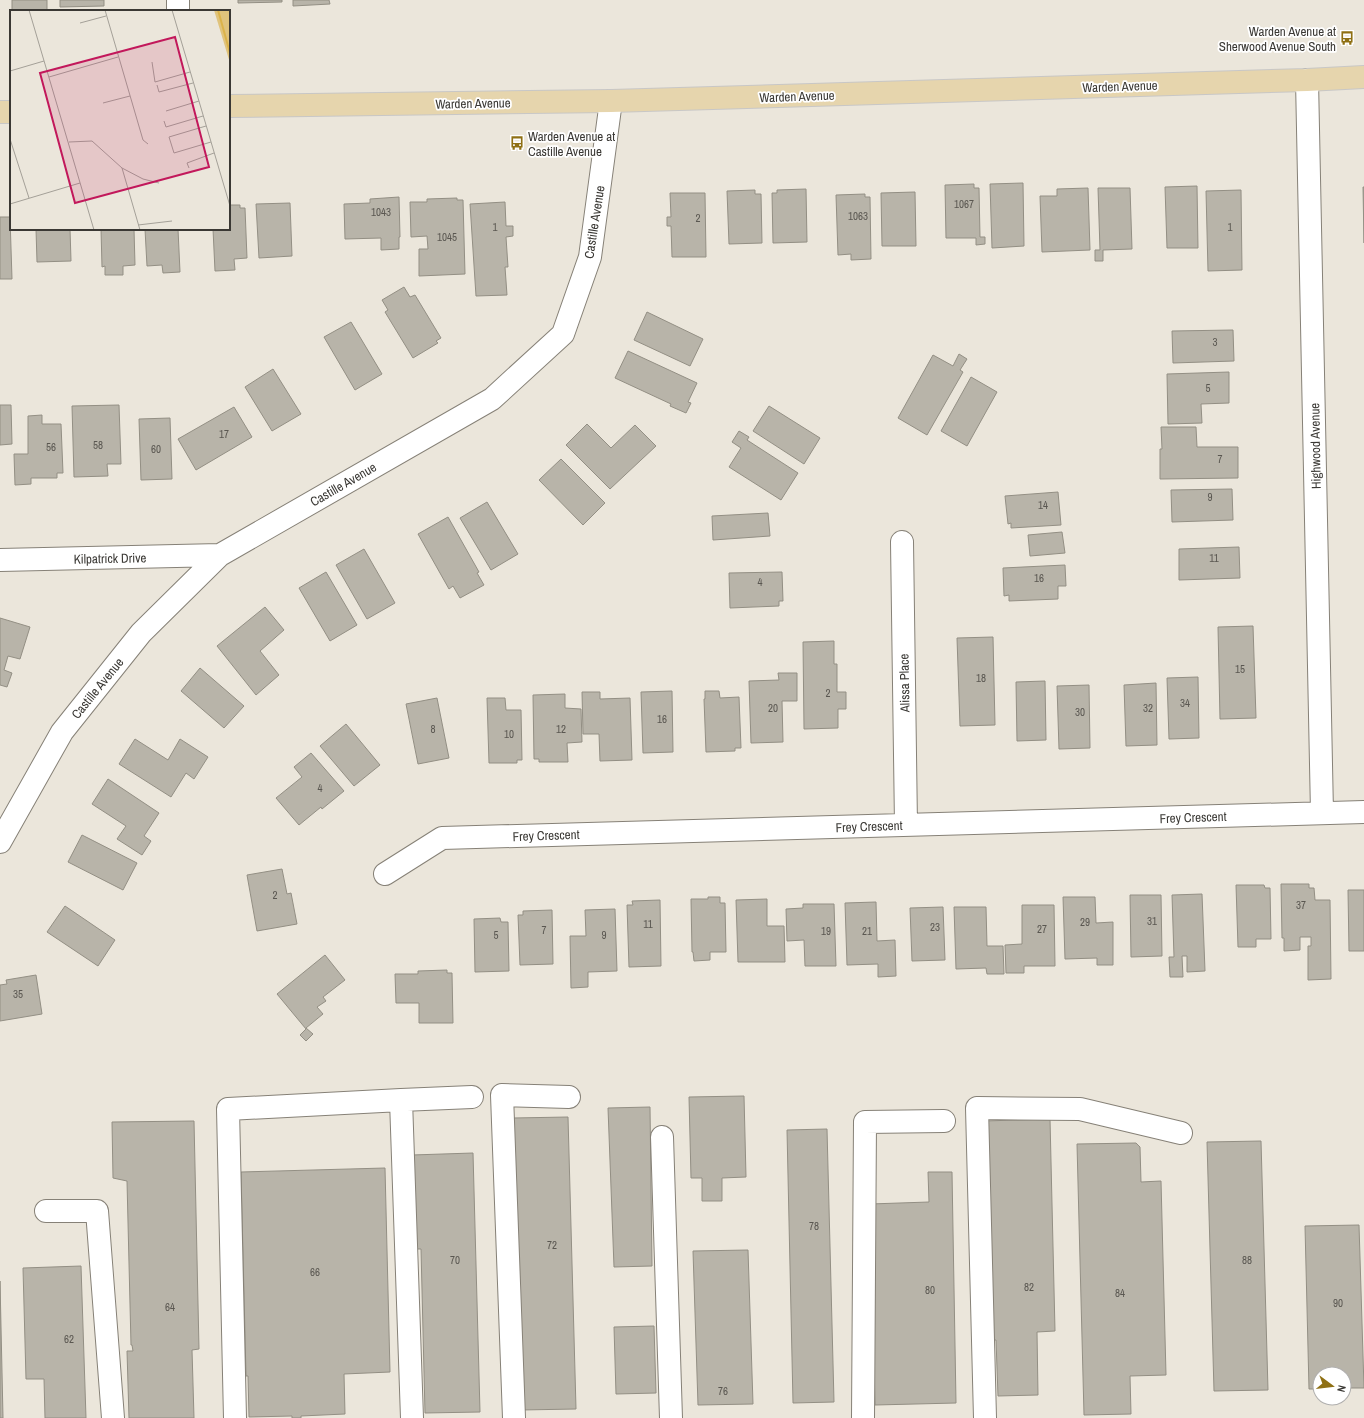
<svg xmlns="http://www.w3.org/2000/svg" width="1364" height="1418" font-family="'Archivo Narrow',sans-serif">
  <rect width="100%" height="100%" fill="#ebe6db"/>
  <path fill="#b8b4a9" stroke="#938f84" d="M12 0H47V11H12Z
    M60 0H104V6L60 7Z
    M238 0H282V2L238 3Z
    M293 0H329L330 4 293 6Z
    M1023 183 1024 246 992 248 990 184Z
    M974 184V188H979L980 237H985V244L976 245V238H946L945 185Z
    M1197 186 1198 248H1167L1165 187Z
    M1363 187H1364V243Z
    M1088 188 1090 250 1042 252 1040 196H1057V189Z
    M1098 188H1130L1132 249 1103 250V261H1095V250H1100Z
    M806 189 807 242 773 243 772 193H777V190Z
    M755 190V194H761L762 243 729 244 727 191Z
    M1241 190 1242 270 1208 271 1206 191Z
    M915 192 916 246H882L881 193Z
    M670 193H705L706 257H672L671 226H667V217H671Z
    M865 194V197H870L871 259 851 260V254L838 255 836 195Z
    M399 197 400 237H399V249L381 250V238L345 239 344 204 370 203V199Z
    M457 198V200H463L465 274 419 276V249H428L427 236 411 237 410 202H427V199Z
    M505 202 506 226H513V236L506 237 508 267H505L507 295 476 296 470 204Z
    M290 203 292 256 259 258 256 204Z
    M229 205H240V208H245L247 258 234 259 235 270 215 271 213 229H229Z
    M0 217H10L12 279H0Z
    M36 229H70L71 261 37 262Z
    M101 229H134L135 265 123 266V275H105V266L102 267Z
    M145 229H178L180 272 163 273 162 265 147 266Z
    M404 287 410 297 415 295 441 338 436 341 438 343 413 358 385 312 388 310 382 300Z
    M647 312 703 339 690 366 634 340Z
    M351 322 382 374 355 390 324 337Z
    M1233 330 1234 361 1173 363 1172 331Z
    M628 351 697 383 688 402 691 403 686 413 670 406 671 404 615 378Z
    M959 354 967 359 960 370 963 372 927 435 898 418 933 355 953 366Z
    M273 369 301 414 272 431 245 387Z
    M1229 372V403L1201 404 1202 423 1168 424 1167 374Z
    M971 377 997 392 967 446 941 431Z
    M0 405H11L12 444 0 445Z
    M119 405 121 464H107L108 476 74 477 72 406Z
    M769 406 820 438 804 464 753 431Z
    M234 407 252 437 196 470 178 439Z
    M42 415V424H61L63 473H57V478H31V484L15 485 14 454H28V416Z
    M170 418 172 479 141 480 139 419Z
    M587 424 611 448 635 425 656 446 610 489 566 445Z
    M1161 427H1196L1197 447H1238V478L1160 479V449H1162Z
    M739 431 749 437 747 440 798 473 781 500 729 467 741 448 732 442Z
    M561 459 605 503 583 525 539 480Z
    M1232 489 1233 520 1172 522 1171 490Z
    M1058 492 1061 525 1011 528V523L1008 524 1005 496Z
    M487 502 518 554 491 570 460 518Z
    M768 513 770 536 713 540 712 516Z
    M448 517 479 572 477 573 484 585 460 598 453 586 449 589 418 534Z
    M1062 532 1065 553 1030 556 1028 535Z
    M1239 547 1240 578 1179 580V549Z
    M364 549 395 603 367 619 336 565Z
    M1065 565 1066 586H1058V599L1009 601V595L1004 596 1003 568Z
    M326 572 357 625 330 641 299 588Z
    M782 572 783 601H779V606L730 608 729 573Z
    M265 607 284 630 260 651 279 675 256 695 217 646Z
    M0 618 30 627 20 659 8 656 4 670 12 673 7 687 0 685Z
    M1253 626 1256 718 1220 719 1218 627Z
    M993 637 995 725 960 726 957 638Z
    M834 641V664H837V692H846V709H838V728L804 729 803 642Z
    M200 668 244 706 224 728 181 691Z
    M778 673H797V701H782L783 742 751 743 749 681 779 680Z
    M1198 677 1199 738 1169 739 1167 678Z
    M1045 681 1046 740 1017 741 1016 682Z
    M1156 683 1157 745 1126 746 1124 685Z
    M1089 685 1090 748 1059 749 1057 686Z
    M672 691 673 752 643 753 641 692Z
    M705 691H719L720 698 739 697 741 748H735V751L706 752 704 699H705Z
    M582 692H600V699L630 698 632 760 600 761 599 734H583Z
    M565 694V708L581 709 582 742 567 743 568 762H539V759H534L533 695Z
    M437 698 449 758 418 764 406 704Z
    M487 698H505L506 710H521L522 760H517V763H489Z
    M346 724 380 765 354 786 320 746Z
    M135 739 168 760 180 739 208 757 194 779 186 773 171 797 119 764Z
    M311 753 344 791 322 809 321 807 299 825 276 798 302 777 294 767Z
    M108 779 159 813 144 836 151 841 142 855 117 839 126 826 92 804Z
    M82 835 137 863 123 890 68 862Z
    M282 869 287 894 291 893 297 924 257 931 247 875Z
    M1281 884H1309V888H1314L1315 900H1330L1331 979 1308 980V946H1311V937H1300V950L1284 951V938H1282Z
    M1236 885H1264L1265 888H1270L1271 939H1256V947H1238Z
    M1348 890H1364V951H1349Z
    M1202 894 1205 971 1187 972V956H1182L1183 977H1170L1169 957H1174L1172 895Z
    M1130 895H1161L1162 956 1131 957Z
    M708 897H720V903H725L726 952H710V960L694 961 693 952H692L691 899H708Z
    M1063 897H1095L1096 923 1113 922V965H1097V958L1065 959Z
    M767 899V926H784L785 962H738L736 900Z
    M660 900 661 966 629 967 627 905H633L632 901Z
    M876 902 877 941 895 940 896 976 878 977V964L847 965 845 903Z
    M803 904H834L836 966H805L804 940 787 941 786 909 803 908Z
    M1022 905H1054L1055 966H1024V973H1006L1005 945 1022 944Z
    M65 906 115 940 98 966 47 932Z
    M943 907 945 960 912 961 910 908Z
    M954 907H986L987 946H1003L1004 974H987L986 968 956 969Z
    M615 909 617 971 588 972V987L571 988 570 936H586L585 910Z
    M552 910 553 964 520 965 518 915H523V911Z
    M500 918 501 922H508L509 971 475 972 474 919Z
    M325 955 345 980 323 997 326 1001 317 1007 323 1014 306 1028 313 1034 306 1041 300 1035 306 1029 277 994Z
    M447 970V973H452L453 1023H419V1003H396L395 974H418V971Z
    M36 975 42 1014 0 1021V985L7 984 6 980Z
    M744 1096 746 1177 722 1178V1201H702V1178H691L689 1097Z
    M650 1107 652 1266 614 1267 608 1108Z
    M568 1117 576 1409 521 1410 513 1118Z
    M1050 1119 1055 1331 1037 1332 1038 1395 998 1396 996 1340H989L984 1121Z
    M194 1121 199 1349 192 1350 194 1418H129L127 1351H133L132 1345H131L127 1181 113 1178 112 1122Z
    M827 1129 834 1402 793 1403 787 1130Z
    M1261 1141 1268 1390 1214 1391 1207 1142Z
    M1136 1143 1140 1147 1141 1182 1161 1181 1166 1375 1130 1376 1131 1414 1084 1415 1077 1144Z
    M473 1153 480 1412 425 1413 421 1249H415L412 1155Z
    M385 1168 390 1372 344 1374 345 1414 301 1416V1418H292V1416L249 1417 248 1376H246L241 1172Z
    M928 1172H952L956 1403 875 1405 870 1204 929 1202Z
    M1359 1225 1364 1388H1344V1374H1320V1389H1309L1305 1226Z
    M748 1250 753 1404 698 1405 693 1251Z
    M81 1266 86 1418H45L44 1379H26L23 1268Z
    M0 1281 3 1418H0Z
    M654 1326 656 1393 616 1394 614 1327Z"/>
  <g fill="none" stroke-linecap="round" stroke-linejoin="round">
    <defs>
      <path id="minor" d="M178 0V11
        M1307 80 1322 813
        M902 542 906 825
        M0 560 220 555
        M0 842 62 732 141 633 220 555 492 399 563 334 590 257 611 101
        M385 874 442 838 1364 812
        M401 1100 472 1097
        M662 1137 671 1418
        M46 1211H97L113 1418
        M235 1418 228 1109 401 1100 412 1418
        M514 1418 502 1095 569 1097
        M863 1418 865 1122 944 1121
        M985 1418 977 1108 1080 1109 1181 1133"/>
      <path id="major" d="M229 106 611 101 1307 80 1364 77
        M0 112H11"/>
    </defs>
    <use href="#minor" stroke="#868177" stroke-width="24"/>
    <use href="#major" stroke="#c8c7c6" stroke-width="24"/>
    <use href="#minor" stroke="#fff" stroke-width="22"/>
    <use href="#major" stroke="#e6d5ad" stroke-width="22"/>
  </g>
  <defs>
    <symbol id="bus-bare" viewBox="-9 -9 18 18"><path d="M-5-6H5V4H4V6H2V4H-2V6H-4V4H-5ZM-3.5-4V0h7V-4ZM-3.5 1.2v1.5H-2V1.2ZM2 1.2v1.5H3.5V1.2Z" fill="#8f7014" stroke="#fff" stroke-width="2.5" paint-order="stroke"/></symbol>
  </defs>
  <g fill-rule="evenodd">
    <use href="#bus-bare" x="1337" y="28" width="20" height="20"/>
    <use href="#bus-bare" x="507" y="133" width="20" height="20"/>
  </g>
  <g text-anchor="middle" stroke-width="3.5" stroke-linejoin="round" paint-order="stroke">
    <g font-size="11" fill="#5a5751">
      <text x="964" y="208">1067</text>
      <text x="381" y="216">1043</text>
      <text x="858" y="220">1063</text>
      <text x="698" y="222">2</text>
      <text x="495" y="231">1</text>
      <text x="1230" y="231">1</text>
      <text x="447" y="241">1045</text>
      <text x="1215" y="346">3</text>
      <text x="1208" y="392">5</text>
      <text x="224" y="438">17</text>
      <text x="98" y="449">58</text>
      <text x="51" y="451">56</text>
      <text x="156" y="453">60</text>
      <text x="1220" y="463">7</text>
      <text x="1210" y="501">9</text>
      <text x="1043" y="509">14</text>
      <text x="1214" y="562">11</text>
      <text x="1039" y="582">16</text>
      <text x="760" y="586">4</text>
      <text x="1240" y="673">15</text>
      <text x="981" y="682">18</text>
      <text x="828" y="697">2</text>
      <text x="1185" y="707">34</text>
      <text x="773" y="712">20</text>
      <text x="1148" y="712">32</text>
      <text x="1080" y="716">30</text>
      <text x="662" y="723">16</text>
      <text x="433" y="733">8</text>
      <text x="561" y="733">12</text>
      <text x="509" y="738">10</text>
      <text x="320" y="792">4</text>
      <text x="275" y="899">2</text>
      <text x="1301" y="909">37</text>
      <text x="1152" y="925">31</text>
      <text x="1085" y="926">29</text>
      <text x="648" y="928">11</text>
      <text x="935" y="931">23</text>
      <text x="1042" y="933">27</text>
      <text x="544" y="934">7</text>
      <text x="826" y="935">19</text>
      <text x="867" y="935">21</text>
      <text x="496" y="939">5</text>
      <text x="604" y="939">9</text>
      <text x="18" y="998">35</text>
      <text x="814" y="1230">78</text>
      <text x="552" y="1249">72</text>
      <text x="455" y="1264">70</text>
      <text x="1247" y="1264">88</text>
      <text x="315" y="1276">66</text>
      <text x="1029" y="1291">82</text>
      <text x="930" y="1294">80</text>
      <text x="1120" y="1297">84</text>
      <text x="1338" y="1307">90</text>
      <text x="170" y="1311">64</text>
      <text x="69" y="1343">62</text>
      <text x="723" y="1395">76</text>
    </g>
    <g font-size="13" fill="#3a3834" stroke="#fff" text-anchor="end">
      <text x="1336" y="36">Warden Avenue at<tspan x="1336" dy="15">Sherwood Avenue South</tspan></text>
      <text x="528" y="141" text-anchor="start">Warden Avenue at<tspan x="528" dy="15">Castille Avenue</tspan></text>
    </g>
    <g font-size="13" fill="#3a3834" stroke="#fff">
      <text transform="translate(1120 86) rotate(-2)" y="5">Warden Avenue</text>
      <text transform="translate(797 96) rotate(-2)" y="5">Warden Avenue</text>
      <text transform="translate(473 103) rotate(-1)" y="5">Warden Avenue</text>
      <text transform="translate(594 222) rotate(-81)" y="5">Castille Avenue</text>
      <text transform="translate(1315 446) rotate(-91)" y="5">Highwood Avenue</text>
      <text transform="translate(343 484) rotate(-30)" y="5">Castille Avenue</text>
      <text transform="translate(110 558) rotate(-1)" y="5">Kilpatrick Drive</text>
      <text transform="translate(904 683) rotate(-91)" y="5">Alissa Place</text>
      <text transform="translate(97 688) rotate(-51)" y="5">Castille Avenue</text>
      <text transform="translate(1193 817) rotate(-2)" y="5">Frey Crescent</text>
      <text transform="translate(869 826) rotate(-2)" y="5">Frey Crescent</text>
      <text transform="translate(546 835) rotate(-2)" y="5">Frey Crescent</text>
    </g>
  </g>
  <g transform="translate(10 10)">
    <rect width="220" height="220" fill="#ebe6db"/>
    <path d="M204 0H219L220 4V53Z" fill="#e0c37c"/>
    <path fill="none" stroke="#dbb34a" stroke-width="2" d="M208 0 220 43"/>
    <path fill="none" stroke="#a4a098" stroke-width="1" d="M19 0 84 220M95 0 133 130 138 134M162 0 220 196M70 13 96 6M142 52 145 72 180 62M0 61 34 51M39 67 108 47M147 75 149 82 183 73M93 93 120 86M156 101 189 91M154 111 156 117 193 106M196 116 159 127 164 143 201 132M0 129 19 188M59 132 82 131 112 158 133 169 149 173M112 158 130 220M179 158 177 153 204 143M0 194 70 173M128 215 162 211"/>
    <path fill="#c2185b" fill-opacity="0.15" stroke="#c2185b" stroke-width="2" d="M165 27 199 157 65 193 30 63Z"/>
    <rect width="220" height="220" fill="none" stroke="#3a3834" stroke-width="2"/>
  </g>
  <g transform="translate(1332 1386) rotate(105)"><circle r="19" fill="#ffffff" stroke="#b0afae"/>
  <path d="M0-3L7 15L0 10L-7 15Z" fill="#8f7014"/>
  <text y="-6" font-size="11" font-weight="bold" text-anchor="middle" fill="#3a3834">N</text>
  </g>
</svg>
